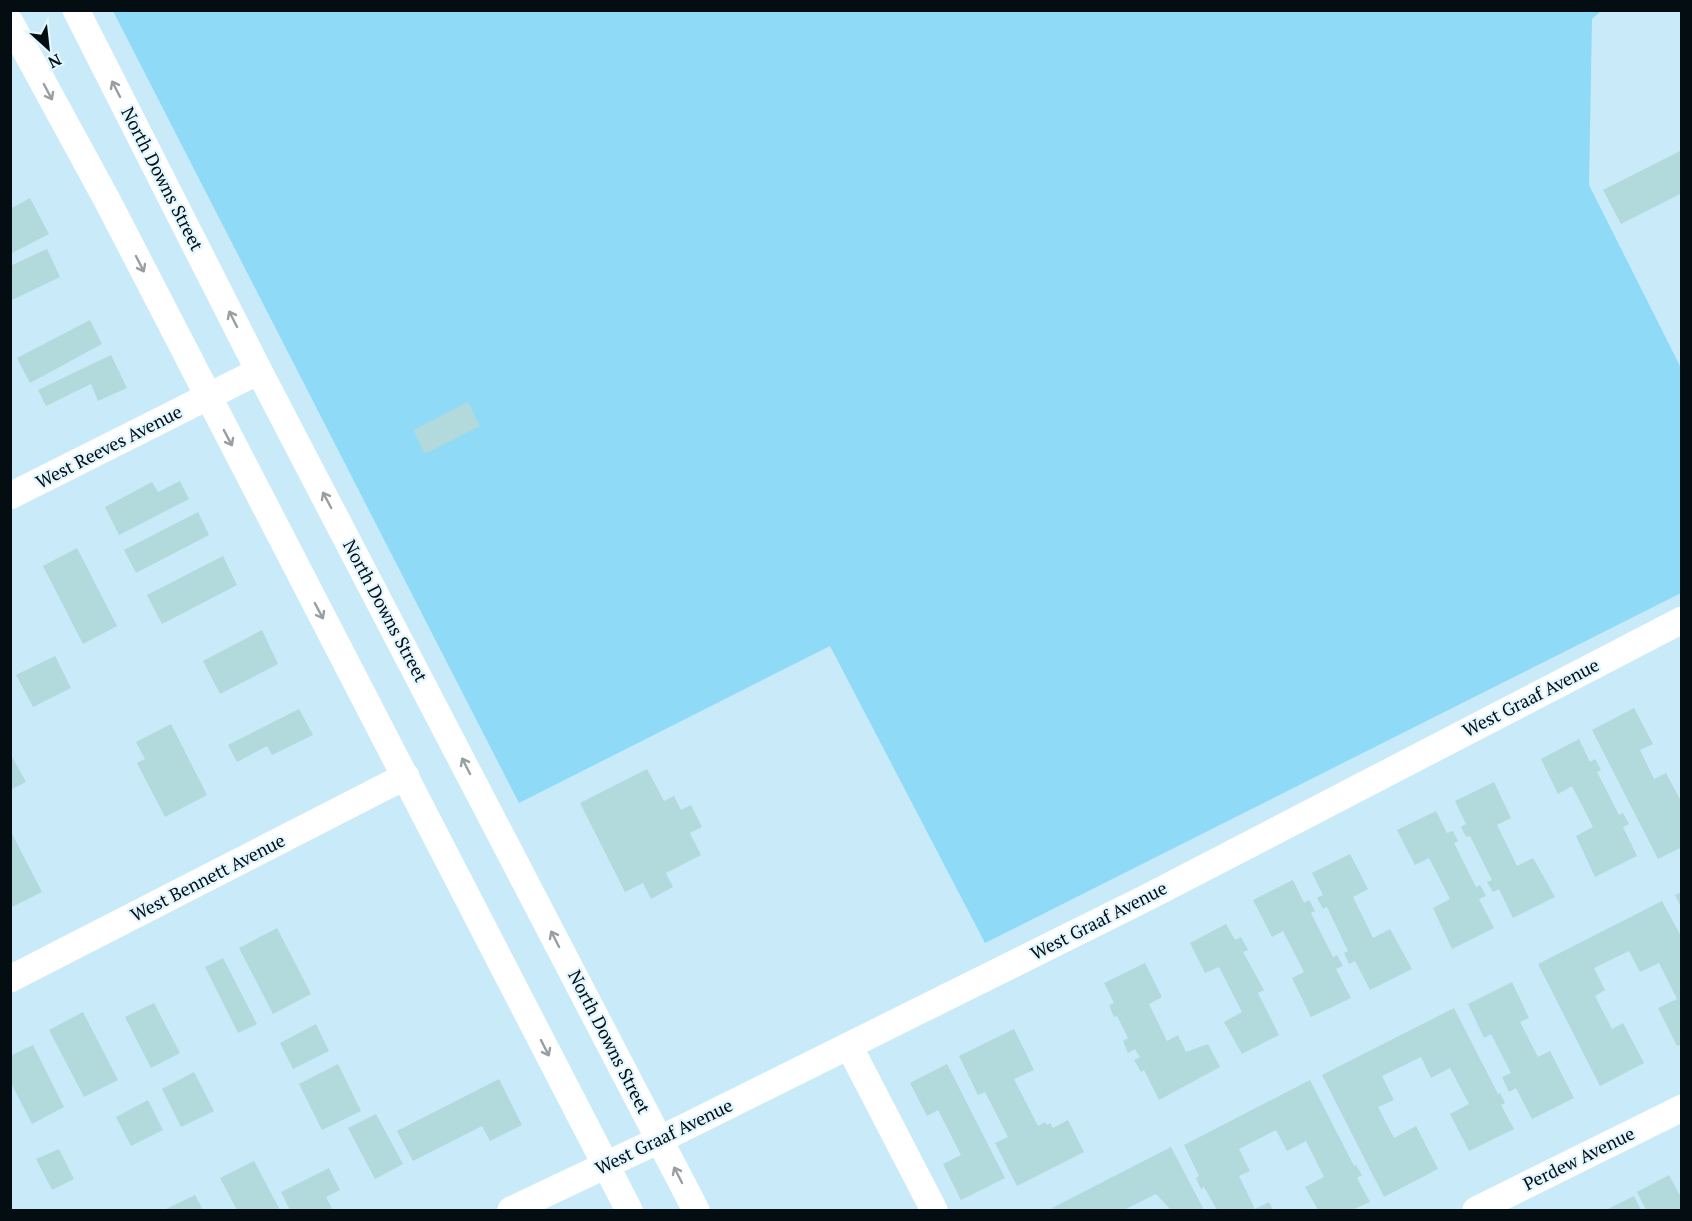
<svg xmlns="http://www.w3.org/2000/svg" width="1692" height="1221" font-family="'PT Serif',serif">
  <rect width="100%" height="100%" fill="#c9ebf9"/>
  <path fill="#8edaf7" d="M113 11H1601L1592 19 1589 185 1681 368V593L985 943 830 646 519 803Z"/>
  <path fill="#b2d9db" d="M1682 150V193L1621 224 1603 190Z
    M30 198 49 234 10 254V209Z
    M47 249 60 277 10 301V266Z
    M90 320 102 344 30 383 17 358Z
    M111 355 127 388 98 401 91 384 46 406 38 390Z
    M468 402 480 426 425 454 413 430Z
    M180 481 189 499 119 535 105 507 152 482 158 492Z
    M198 512 209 535 136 573 124 550Z
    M77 548 117 626 83 644 43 566Z
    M223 556 237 585 162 624 147 595Z
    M262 630 278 664 220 694 203 661Z
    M55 656 71 688 33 707 16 675Z
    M1634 708 1653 744 1640 750 1654 779 1666 773 1682 803V847L1658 859 1592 730Z
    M299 709 313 735 272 755 267 746 237 762 228 745Z
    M171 724 207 795 165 817 137 763 145 759 136 742Z
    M1579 739 1590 762 1595 759 1601 770 1597 772 1619 815 1623 813 1629 824 1623 827 1637 856 1595 877 1576 836 1593 827 1572 786 1558 794 1541 759Z
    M10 753 26 782 10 790Z
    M647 769 664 801 674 796 681 810 691 805 702 827 690 833 701 855 666 873 673 887 651 899 643 883 625 892 580 803Z
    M1494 782 1511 818 1497 825 1517 866 1533 858 1555 897 1513 918 1499 889 1493 892 1487 882 1492 880 1470 836 1466 837 1461 827 1466 824 1455 801Z
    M1436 811 1447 833 1453 831 1458 841 1454 843 1476 887 1480 885 1486 896 1479 899 1494 928 1452 949 1433 908 1450 899 1429 858 1415 865 1397 830Z
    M10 830 42 892 10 908Z
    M1350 854 1368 889 1353 897 1373 938 1390 929 1412 969 1370 990 1355 961 1349 964 1344 953 1348 951 1327 907 1323 909 1317 898 1323 895 1312 873Z
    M1293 880 1304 903 1309 900 1315 911 1311 913 1333 957 1337 955 1343 966 1336 969 1351 998 1311 1017 1292 978 1304 972 1283 931 1272 937 1253 900Z
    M1682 892V909L1675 895Z
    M1662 901 1682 938V1044L1677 1046 1658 1008 1677 999 1659 963 1640 972 1629 951 1594 968 1605 990 1595 996 1612 1029 1623 1023 1644 1063 1600 1086 1538 964Z
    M1226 924 1235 940 1241 937 1248 950 1243 952 1264 990 1258 993 1279 1035 1242 1054 1224 1022 1242 1012 1219 967 1205 973 1190 943Z
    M277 928 311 994 273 1014 239 948Z
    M223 958 257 1024 238 1033 205 967Z
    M1145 963 1162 997 1149 1004 1167 1041 1178 1035 1186 1052 1208 1044 1220 1067 1159 1100 1144 1070 1141 1072 1134 1060 1140 1057 1135 1049 1128 1053 1123 1041 1128 1038 1117 1016 1114 1017 1109 1005 1114 1003 1104 983Z
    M1512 982 1529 1018 1520 1022 1538 1057 1550 1051 1574 1098 1532 1119 1516 1088 1509 1092 1502 1077 1511 1073 1491 1034 1484 1038 1468 1004Z
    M154 1003 180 1053 151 1068 125 1017Z
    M1454 1008 1498 1094 1500 1093 1505 1103 1501 1105 1514 1129 1469 1151 1450 1114 1469 1104 1450 1068 1431 1078 1421 1057 1382 1076 1394 1100 1378 1107 1394 1138 1416 1126 1438 1169 1384 1197 1322 1075Z
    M83 1012 118 1080 84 1097 49 1030Z
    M316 1024 329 1051 293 1069 280 1043Z
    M1014 1029 1034 1070 1014 1079 1038 1126 1045 1122 1047 1125 1050 1123 1053 1128 1068 1120 1084 1152 1017 1186 995 1143 1008 1137 985 1092 978 1095 959 1056Z
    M33 1045 64 1107 32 1124 10 1081V1056Z
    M338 1064 361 1111 322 1130 299 1084Z
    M947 1064 1005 1178 961 1200 943 1164 961 1155 938 1110 927 1116 910 1083Z
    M194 1072 214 1111 181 1127 162 1089Z
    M499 1079 522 1125 490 1141 482 1126 413 1161 397 1131Z
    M1310 1080 1354 1166 1356 1165 1362 1175 1357 1178 1370 1202 1352 1210H1318L1305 1187 1324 1177 1306 1141 1287 1151 1276 1130 1239 1149 1250 1171 1239 1176 1255 1209 1269 1202 1273 1210H1217L1204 1187 1201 1189 1196 1178 1199 1176 1184 1145Z
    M148 1100 163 1130 131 1146 116 1117Z
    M376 1114 403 1164 375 1179 348 1128Z
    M1171 1147 1204 1210H1171L1156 1194 1124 1210H1054L1052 1208Z
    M59 1149 74 1179 52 1190 36 1159Z
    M254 1161 280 1210H237L220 1178Z
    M329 1168 340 1190 326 1197 333 1210H290L281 1192Z
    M1669 1175 1679 1194 1682 1192V1210H1646L1637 1192Z
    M195 1195 203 1210H164Z
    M1634 1196 1641 1210H1606Z"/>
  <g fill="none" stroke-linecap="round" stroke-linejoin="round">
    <path stroke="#fff" stroke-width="27" d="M76 10 259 371 696 1210
      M10 22 107 200 629 1210
      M10 496 259 371
      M10 979 406 776
      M849 1046 934 1210
      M511 1210 659 1140 1148 897 1682 620
      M1476 1210 1682 1108"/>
  </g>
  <defs><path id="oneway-shaft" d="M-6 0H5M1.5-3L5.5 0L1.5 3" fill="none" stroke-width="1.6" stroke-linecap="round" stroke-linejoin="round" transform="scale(1.5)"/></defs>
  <g stroke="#9a9ea0">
    <use href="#oneway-shaft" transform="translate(116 89) rotate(-117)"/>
    <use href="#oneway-shaft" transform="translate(48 92) rotate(62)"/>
    <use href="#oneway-shaft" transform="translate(140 264) rotate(63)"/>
    <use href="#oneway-shaft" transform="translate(233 319) rotate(-117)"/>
    <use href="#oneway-shaft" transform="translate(228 438) rotate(62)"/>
    <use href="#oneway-shaft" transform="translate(327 500) rotate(-118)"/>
    <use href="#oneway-shaft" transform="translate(319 611) rotate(62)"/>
    <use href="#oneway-shaft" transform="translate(466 766) rotate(-117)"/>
    <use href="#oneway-shaft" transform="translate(555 939) rotate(-117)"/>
    <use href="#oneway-shaft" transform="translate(545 1048) rotate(63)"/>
    <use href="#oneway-shaft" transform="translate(678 1175) rotate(-117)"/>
  </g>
  <g text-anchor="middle" stroke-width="4.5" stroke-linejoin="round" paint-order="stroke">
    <g font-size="18" fill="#030d12" stroke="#e1f6fe">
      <text transform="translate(162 179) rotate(63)" y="6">North Downs Street</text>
      <text transform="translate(109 447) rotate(-27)" y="6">West Reeves Avenue</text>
      <text transform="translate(385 611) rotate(62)" y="6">North Downs Street</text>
      <text transform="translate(1531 698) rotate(-27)" y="6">West Graaf Avenue</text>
      <text transform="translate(208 878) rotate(-27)" y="6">West Bennett Avenue</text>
      <text transform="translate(1099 921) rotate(-27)" y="6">West Graaf Avenue</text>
      <text transform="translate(609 1042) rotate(63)" y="6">North Downs Street</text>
      <text transform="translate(664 1137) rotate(-26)" y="6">West Graaf Avenue</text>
      <text transform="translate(1579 1159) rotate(-26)" y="6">Perdew Avenue</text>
    </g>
  </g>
  <rect width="1692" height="1221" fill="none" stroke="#030d12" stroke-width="24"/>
  <g transform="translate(48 48) rotate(153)" stroke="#e1f6fe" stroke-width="4.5" paint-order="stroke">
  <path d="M0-4.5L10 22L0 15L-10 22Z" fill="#030d12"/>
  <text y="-9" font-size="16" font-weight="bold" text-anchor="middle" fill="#030d12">N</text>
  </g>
</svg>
